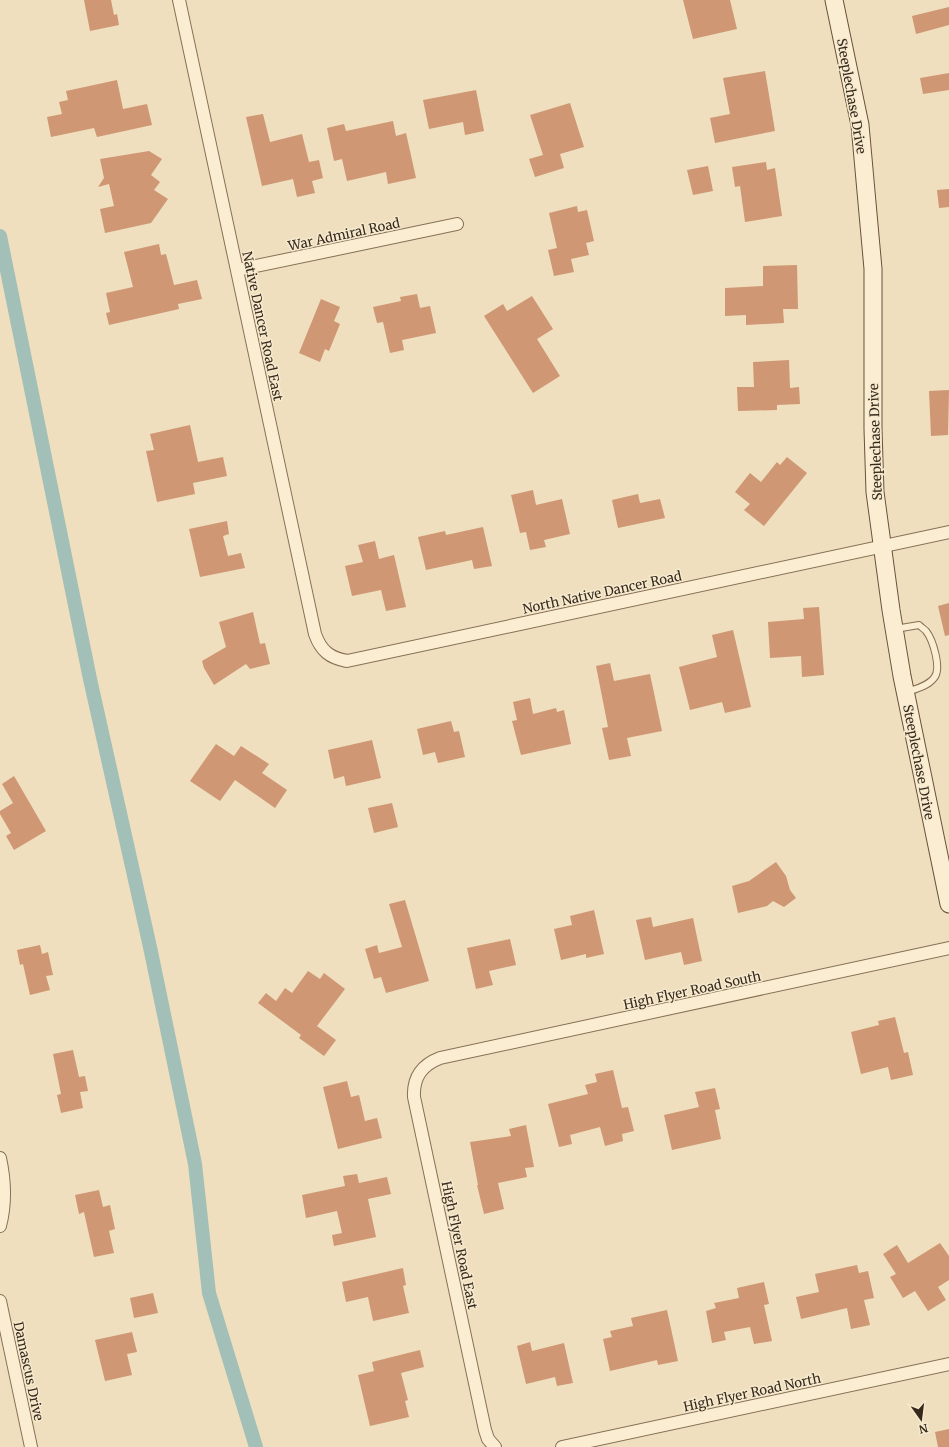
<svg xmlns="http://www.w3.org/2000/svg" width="949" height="1447" font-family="Merriweather,serif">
  <rect width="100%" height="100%" fill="#efdfbe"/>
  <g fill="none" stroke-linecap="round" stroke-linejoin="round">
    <path stroke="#a2c0b7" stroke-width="14" d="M0 236 90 679 150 947 195 1164 209 1293 256 1447"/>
  </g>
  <path fill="#cf9773" d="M84 0H111L114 15 117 14 119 25 90 31Z
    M683 0H730L737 29 693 39Z
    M949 7V25L916 34 912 16Z
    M765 71 775 131 715 143 710 118 730 114 723 78Z
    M949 73V90L923 94 920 78Z
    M117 80 123 109 147 104 152 125 97 137 94 128 51 137 47 117 62 114 59 102 68 100 66 91Z
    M476 90 484 131 465 135 463 122 429 129 423 100Z
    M570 103 584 147 560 154 564 168 535 177 529 159 543 155 530 115Z
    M263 114 270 142 302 134 309 162 319 160 323 178 312 181 315 193 297 197 293 179 262 186 246 117Z
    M393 121 396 136 406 133 416 178 388 184 386 172 347 181 342 159 334 161 327 128 344 124 346 131Z
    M149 151 162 159 151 175 160 182 154 190 168 199 151 223 105 233 100 209 114 206 109 184 98 187 104 178 100 159Z
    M766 162 767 170 775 168 782 216 745 222 740 186 735 187 732 167Z
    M708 166 713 191 693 195 687 170Z
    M949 189V207L939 208 937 190Z
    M577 206 578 212 587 210 594 241 586 243 589 255 571 259 574 272 554 276 548 250 557 248 549 213Z
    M159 244 161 255 166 254 174 285 197 280 202 299 178 304 179 309 109 325 106 313 110 312 106 293 133 287 124 252Z
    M797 265 798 309H783L784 323 746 325V315L725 316V288L763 286V266Z
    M417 294 420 308 430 306 436 333 402 340 404 350 390 353 383 322 377 323 373 307 401 301 400 297Z
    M532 296 553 329 537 339 560 376 533 393 484 316 503 304 507 311Z
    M321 299 340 307 334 321 340 324 329 351 325 349 320 362 299 353Z
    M789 360 790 388 799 387 800 404 777 405V410L738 411 737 387H754L753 362Z
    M949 390 948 435 931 436 929 391Z
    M190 425 198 462 223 457 227 476 193 483 195 494 157 502 146 451 154 450 150 434Z
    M787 457 807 473 764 526 744 510 750 504 735 492 750 473 761 482 777 462 780 465Z
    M533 490 536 505 562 499 570 534 544 540 546 547 530 550 526 532 520 533 511 495Z
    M638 494 640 503 660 499 665 518 618 528 612 500Z
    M227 521 229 534 223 536 228 556 241 553 245 568 200 577 189 529Z
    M483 527 492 566 474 569 472 560 426 570 418 537 445 531 446 535Z
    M375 541 379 559 394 555 406 607 386 611 381 590 352 596 345 566 363 562 358 545Z
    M949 603V635L945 636 938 606Z
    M819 607 824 675 802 677 801 656 770 658 768 622 804 619 803 608Z
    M253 612 260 644 265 643 270 664 250 669 246 664 214 685 204 668 202 661 226 647 219 622Z
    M733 630 751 707 725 713 722 702 690 710 679 667 717 657 712 635Z
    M610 663 614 681 650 674 662 731 627 738 631 756 609 760 602 728 608 727 596 666Z
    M530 698 533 714 556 708 557 712 564 710 571 744 521 755 512 721 517 720 513 702Z
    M451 721 454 732 459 731 465 757 438 763 435 752 423 755 417 729Z
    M372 740 381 778 346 786 344 776 334 779 328 750Z
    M216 744 234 756 241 746 269 764 262 773 287 790 275 808 235 780 220 801 190 781Z
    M14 776 46 831 14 850 6 836 11 833 0 814V811L13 803 2 784Z
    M392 803 398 827 374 833 368 808Z
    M776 862 786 876 790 890 796 898 784 907 773 901 767 906 738 913 732 886 749 881Z
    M405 900 429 981 386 993 381 977 374 979 365 949 377 945 379 953 402 947 389 904Z
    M594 910 604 954 586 958V954L561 960 554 929 572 925 570 916Z
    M651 917 653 927 693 918 702 961 684 965 681 952 645 960 636 920Z
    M510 939 516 965 489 971 493 985 476 989 467 948Z
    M40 945 42 954 48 952 53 975 46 976 50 990 30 995 23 964 20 965 17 950Z
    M308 971 320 979 324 973 345 989 317 1026 336 1040 324 1056 299 1038 301 1035 258 1003 266 993 276 1001 285 988 292 993Z
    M895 1017 904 1053 908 1052 913 1075 891 1080 888 1067 861 1074 851 1032 879 1025 878 1021Z
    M73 1050 79 1077 85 1076 88 1091 80 1092 83 1108 61 1113 57 1095 61 1094 53 1054Z
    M613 1070 622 1108 628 1107 634 1131 622 1134 623 1141 605 1146 600 1127 570 1135 572 1144 559 1147 548 1104 588 1094 585 1085 597 1082 595 1074Z
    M347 1081 351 1097 359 1095 365 1121 377 1118 382 1138 338 1149 323 1087Z
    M715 1088 720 1109 715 1110 721 1139 672 1150 664 1115 699 1107 695 1092Z
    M526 1125 534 1167 525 1168 527 1177 498 1183 504 1209 484 1214 477 1185H478L470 1142 511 1136 509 1129Z
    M357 1174 359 1183 387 1177 391 1194 368 1199 376 1237 334 1246 332 1235 342 1233 337 1211 306 1218 302 1195 345 1186 343 1176Z
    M99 1190 103 1207 110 1205 115 1229 109 1231 114 1253 94 1257 84 1212 79 1214 75 1195Z
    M940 1243 949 1256V1280L938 1287 946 1300 928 1311 915 1291 903 1298 890 1277 896 1274 883 1254 897 1245 908 1263Z
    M857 1265 859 1273 868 1271 874 1298 864 1300 870 1325 851 1329 847 1308 801 1319 796 1297 819 1292 815 1274Z
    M403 1268 406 1285 403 1286 409 1313 373 1321 368 1297 346 1302 342 1282Z
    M764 1282 769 1304 764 1305 772 1341 754 1344 750 1327 724 1332 726 1340 712 1343 706 1311 716 1308 714 1303 739 1298 737 1288Z
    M153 1293 158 1313 134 1318 130 1298Z
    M667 1310 678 1361 658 1365 657 1360 610 1371 603 1339 612 1337 610 1331 633 1326 631 1318Z
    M132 1332 137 1352 127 1354 132 1375 105 1381 95 1340Z
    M530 1342 532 1351 564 1343 573 1383 557 1386 555 1377 526 1384 517 1346Z
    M420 1350 424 1367 401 1373 408 1400 405 1401 409 1417 370 1426 358 1375 374 1371 372 1362Z
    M949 1429V1447H938L935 1432Z"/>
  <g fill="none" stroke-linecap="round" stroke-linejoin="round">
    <defs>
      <path id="lane" d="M895 629 919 625C921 627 924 629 926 631 933 640 942 669 934 678 928 686 916 689 907 692"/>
      <path id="street" d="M179 0 315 634C321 651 330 658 347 661L949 532
        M237 270 457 224
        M0 1158C5 1181 6 1203 0 1226
        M0 1301 31 1447
        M495 1447 488 1439 485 1430 414 1097C413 1077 422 1065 440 1058L949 948
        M562 1447 949 1364"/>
      <path id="secondary" d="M834 0 860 125 873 269V429L875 492 891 610 902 676 949 904"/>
    </defs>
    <use href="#lane" stroke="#887056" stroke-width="8"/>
    <use href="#street" stroke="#887056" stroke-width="14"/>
    <use href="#secondary" stroke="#69513a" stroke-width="19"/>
    <use href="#lane" stroke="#faedd2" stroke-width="6"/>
    <use href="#street" stroke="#faedd2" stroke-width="12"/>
    <use href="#secondary" stroke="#faedd2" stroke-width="17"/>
  </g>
  <g text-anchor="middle" stroke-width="3" stroke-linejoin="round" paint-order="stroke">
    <g font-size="13" fill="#37281c" stroke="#f6eace">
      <text transform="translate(852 96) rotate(80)" y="5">Steeplechase Drive</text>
      <text transform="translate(344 234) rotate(-12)" y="5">War Admiral Road</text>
      <text transform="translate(263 326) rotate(78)" y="5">Native Dancer Road East</text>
      <text transform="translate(875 442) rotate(-92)" y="5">Steeplechase Drive</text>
      <text transform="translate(602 592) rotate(-12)" y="5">North Native Dancer Road</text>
      <text transform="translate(919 762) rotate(79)" y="5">Steeplechase Drive</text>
      <text transform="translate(692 990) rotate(-12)" y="5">High Flyer Road South</text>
      <text transform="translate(460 1245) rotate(78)" y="5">High Flyer Road East</text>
      <text transform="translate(29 1371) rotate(78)" y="5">Damascus Drive</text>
      <text transform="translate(752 1392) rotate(-12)" y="5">High Flyer Road North</text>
    </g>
  </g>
  <g transform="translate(921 1419) rotate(166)" stroke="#f6eace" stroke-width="3" paint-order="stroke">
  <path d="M0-3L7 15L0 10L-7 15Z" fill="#37281c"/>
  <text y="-6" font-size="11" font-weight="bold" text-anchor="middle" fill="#37281c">N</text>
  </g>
</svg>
